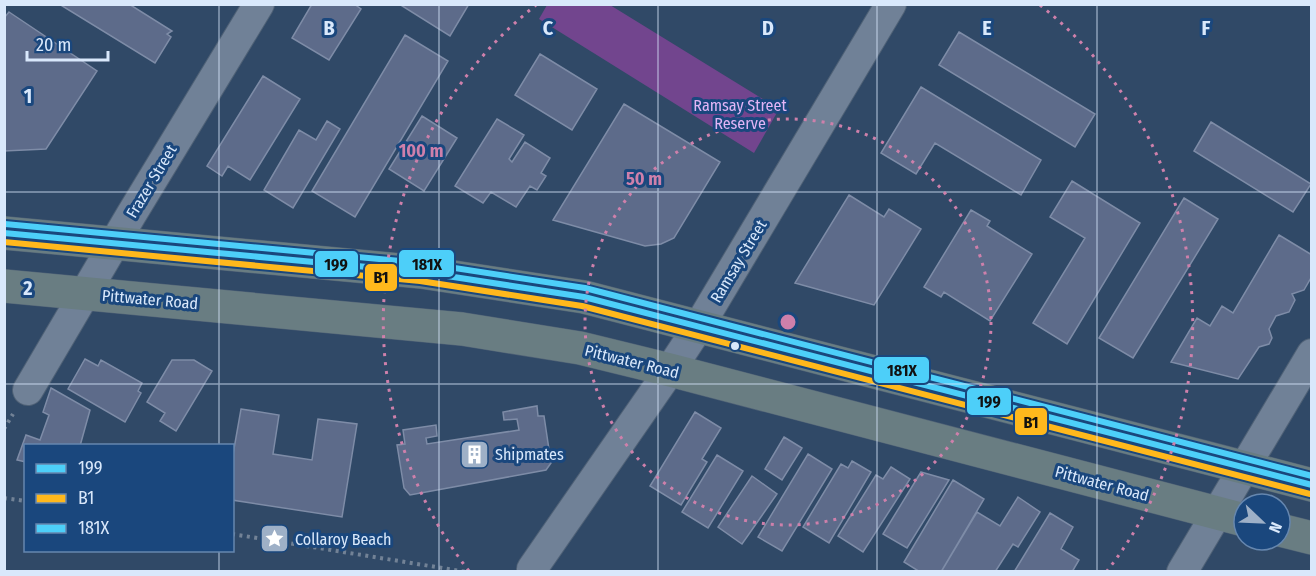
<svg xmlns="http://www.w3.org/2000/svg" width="1316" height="576" font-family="'Fira Sans Condensed',sans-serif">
  <rect width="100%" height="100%" fill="#304967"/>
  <path fill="#72458e" d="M547 5H610L779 109 754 153 539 19Z"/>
  <path fill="#5d6b8a" stroke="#7e8ca7" stroke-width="1.5" d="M59 4H129L172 31 167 34 171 37 155 63Z
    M312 4H354L361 9 329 60 292 38Z
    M399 4H469L450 36Z
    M9 12 97 71 46 149 4 151V18Z
    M959 32 1095 114 1075 147 939 65Z
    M405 35 448 61 355 217 312 191Z
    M540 54 597 89 572 130 515 95Z
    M263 76 300 99 250 180 228 166 222 176 207 166Z
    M921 87 1041 160 1021 195 935 143 916 174 881 153Z
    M624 104 720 162 674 238 661 244 645 246 553 220Z
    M422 116 457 138 424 191 389 169Z
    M497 119 524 135 509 159 512 162 525 142 550 158 541 173 546 176 537 190 530 186 516 207 491 192 483 203 455 186Z
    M327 121 340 129 293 208 264 190 299 130 316 140Z
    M1211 122 1311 184 1293 212 1194 151Z
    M1072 181 1140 223 1067 344 1033 323 1085 238 1050 217Z
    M849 195 884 217 889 209 921 229 874 305 795 283Z
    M1184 198 1218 219 1133 358 1099 338Z
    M971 210 990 221 987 226 1032 254 990 321 944 292 941 297 924 287Z
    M1279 235 1312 255V276L1304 290 1292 294 1295 300 1289 312 1276 316 1269 329 1272 338 1269 344 1259 347 1238 379 1171 362 1197 318 1210 326 1222 306 1233 313Z
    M85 359 98 366 101 360 142 383 138 391 141 393 125 422 68 389Z
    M172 360H194L212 371 176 431 160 421 165 413 147 402Z
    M51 388 90 410 80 446H26V462L17 460 26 435 40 440 49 415 43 412Z
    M537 406 538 416H544L551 463 546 470 410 495 404 488 397 445 405 444 403 430 436 425 437 436 426 438 427 444 519 430 517 419 504 420 503 412Z
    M241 409 279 415 273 454 312 460 318 419 357 424 342 517 232 500V460Z
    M695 412 721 428 702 459 707 462 681 505 650 486Z
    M784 437 802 448 782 480 765 469Z
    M808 454 832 469 782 551 758 537Z
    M717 455 743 471 708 528 682 512Z
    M852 461 871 472 829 543 803 527 841 464 848 468Z
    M891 467 910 479 863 552 838 536 876 475 883 479Z
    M921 472 949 480 907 548 883 534Z
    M752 476 777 494 742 544 718 527Z
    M953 480 984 499 941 572H920L904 562Z
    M1018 497 1040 512 1018 547 1013 544 995 572H941L977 512 1000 526Z
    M1050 513 1073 527 1061 549 1079 560 1072 572H1014Z"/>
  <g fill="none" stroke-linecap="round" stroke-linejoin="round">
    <defs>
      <path id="minor" d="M28 390 131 215 259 4
        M532 569 670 370 699 326 891 4
        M1182 572 1312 354"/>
      <path id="trunk" d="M4 233 421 272 584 297 1312 485
        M4 286 462 329 580 348 670 370 1244 520
        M1280 530 1312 538"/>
    </defs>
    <use href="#minor" stroke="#4f6176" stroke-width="32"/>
    <use href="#trunk" stroke="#4f6176" stroke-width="34"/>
    <path stroke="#728296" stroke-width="4" stroke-dasharray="3 4.5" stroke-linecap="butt" d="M4 429 13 414
      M4 498 26 501
      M232 534 467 572"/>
    <use href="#minor" stroke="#708197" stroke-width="30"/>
    <use href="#trunk" stroke="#697d82" stroke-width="33"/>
    <defs>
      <path id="bus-1" d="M4 233 421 272 584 297 1312 485"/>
      <path id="bus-2" d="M4 242 420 281 582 306 1310 494"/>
      <path id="bus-3" d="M5 224 422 263 585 288 1312 476"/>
    </defs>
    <use href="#bus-1" stroke="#1a477d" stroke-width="10"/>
    <use href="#bus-2" stroke="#1a477d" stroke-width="10"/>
    <use href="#bus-3" stroke="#1a477d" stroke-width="10"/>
    <use href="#bus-1" stroke="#4dcff9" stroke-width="6"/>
    <use href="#bus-2" stroke="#ffb81c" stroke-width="6"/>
    <use href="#bus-3" stroke="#4dcff9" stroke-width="6"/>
  </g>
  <path fill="none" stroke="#d9e8fb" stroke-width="1.5" stroke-opacity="0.55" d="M219 4V446M439 4V572M658 4V572M877 4V572M1097 4V572M4 192H1312M4 384H1312M219 550V572"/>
  <g fill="none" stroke="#ce80ab" stroke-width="3" stroke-dasharray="3 6">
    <circle cx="788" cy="322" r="203"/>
    <path d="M469 571A405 405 0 0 1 536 5M1040 5A405 405 0 0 1 1107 571"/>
  </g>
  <defs>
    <symbol id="building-square" viewBox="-11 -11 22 22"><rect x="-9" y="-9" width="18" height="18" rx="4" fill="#9eb0c7" stroke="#1a477d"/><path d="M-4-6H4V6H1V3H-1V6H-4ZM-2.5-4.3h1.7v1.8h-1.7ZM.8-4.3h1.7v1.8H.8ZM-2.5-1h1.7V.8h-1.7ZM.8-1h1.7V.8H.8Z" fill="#fff"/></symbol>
    <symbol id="sight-square" viewBox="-11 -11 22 22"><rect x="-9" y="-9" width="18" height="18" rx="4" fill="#9eb0c7" stroke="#1a477d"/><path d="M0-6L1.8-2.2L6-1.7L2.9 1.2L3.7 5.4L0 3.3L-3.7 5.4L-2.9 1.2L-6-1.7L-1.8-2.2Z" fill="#fff"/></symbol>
  </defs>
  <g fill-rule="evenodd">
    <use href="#building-square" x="458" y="438" width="33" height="33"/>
    <use href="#sight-square" x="258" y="522" width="33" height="33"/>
  </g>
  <circle fill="#d9e8fb" stroke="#1a477d" stroke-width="2" cx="735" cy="346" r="5"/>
  <g text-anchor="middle" stroke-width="6" stroke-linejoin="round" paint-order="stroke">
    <g font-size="16" fill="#e2b5f6" stroke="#1a477d">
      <text x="740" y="111">Ramsay Street<tspan x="740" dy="18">Reserve</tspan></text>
    </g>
    <g font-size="16" fill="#d9e8fb" stroke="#1a477d">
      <text transform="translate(151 181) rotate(-59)" y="6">Frazer Street</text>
      <text transform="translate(738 261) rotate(-59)" y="6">Ramsay Street</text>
      <text transform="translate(150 299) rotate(5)" y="6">Pittwater Road</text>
      <text transform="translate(632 361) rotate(14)" y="6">Pittwater Road</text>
      <text transform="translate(1102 483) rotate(15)" y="6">Pittwater Road</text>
    </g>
    <g font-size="16" fill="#d9e8fb" stroke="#1a477d" text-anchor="start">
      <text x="495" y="460">Shipmates</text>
      <text x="295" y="545">Collaroy Beach</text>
    </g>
  </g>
  <g font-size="20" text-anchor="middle" font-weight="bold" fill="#d9e8fb" stroke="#1a477d" stroke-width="6" stroke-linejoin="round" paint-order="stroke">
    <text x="329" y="35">B</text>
    <text x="548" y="35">C</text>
    <text x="768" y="35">D</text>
    <text x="987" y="35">E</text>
    <text x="1206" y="35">F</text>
    <text x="28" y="103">1</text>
    <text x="28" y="295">2</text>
  </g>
  <circle cx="788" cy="322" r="9" fill="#ce80ab" stroke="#1a477d" stroke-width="3"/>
  <g font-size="18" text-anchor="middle" font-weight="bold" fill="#ce80ab" stroke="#1a477d" stroke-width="6" stroke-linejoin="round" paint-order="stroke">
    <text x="421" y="157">100 m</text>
    <text x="644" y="185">50 m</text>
  </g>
  <g stroke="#1a477d" stroke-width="2">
    <rect x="398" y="249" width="57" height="29" rx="6" fill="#4dcff9"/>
    <rect x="314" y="250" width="45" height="28" rx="6" fill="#4dcff9"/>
    <rect x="364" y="263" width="34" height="29" rx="6" fill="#ffb81c"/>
    <rect x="873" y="356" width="57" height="28" rx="6" fill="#4dcff9"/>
    <rect x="966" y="387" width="46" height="29" rx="6" fill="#4dcff9"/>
    <rect x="1014" y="407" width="34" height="29" rx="6" fill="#ffb81c"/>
  </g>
  <g font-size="16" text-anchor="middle" font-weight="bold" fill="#111">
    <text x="427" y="270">181X</text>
    <text x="336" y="270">199</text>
    <text x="381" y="283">B1</text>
    <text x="902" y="376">181X</text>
    <text x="989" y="407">199</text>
    <text x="1031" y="428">B1</text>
  </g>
  <rect width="1316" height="576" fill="none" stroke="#d9e8fb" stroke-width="12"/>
  <rect x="24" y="444" width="210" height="108" fill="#1a477d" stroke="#6687af" stroke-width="1.5"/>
  <rect x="36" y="464" width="30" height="9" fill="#4dcff9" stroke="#6687af" stroke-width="1.5"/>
  <text x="78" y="474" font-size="18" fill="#d9e8fb">199</text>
  <rect x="36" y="494" width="30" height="9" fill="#ffb81c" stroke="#6687af" stroke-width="1.5"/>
  <text x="78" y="504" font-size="18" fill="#d9e8fb">B1</text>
  <rect x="36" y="524" width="30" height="9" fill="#4dcff9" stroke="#6687af" stroke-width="1.5"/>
  <text x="78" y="534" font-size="18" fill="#d9e8fb">181X</text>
  <g transform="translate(1262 522) rotate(113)"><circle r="28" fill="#1a477d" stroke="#6687af" stroke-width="1.5"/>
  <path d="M0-4.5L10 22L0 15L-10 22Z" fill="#9eb0c7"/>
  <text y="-9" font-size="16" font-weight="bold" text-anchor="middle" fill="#d9e8fb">N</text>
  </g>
  <path d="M27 51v9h81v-9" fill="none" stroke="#d9e8fb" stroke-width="3"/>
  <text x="36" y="51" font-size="18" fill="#d9e8fb" stroke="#1a477d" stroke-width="4.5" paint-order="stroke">20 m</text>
</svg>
